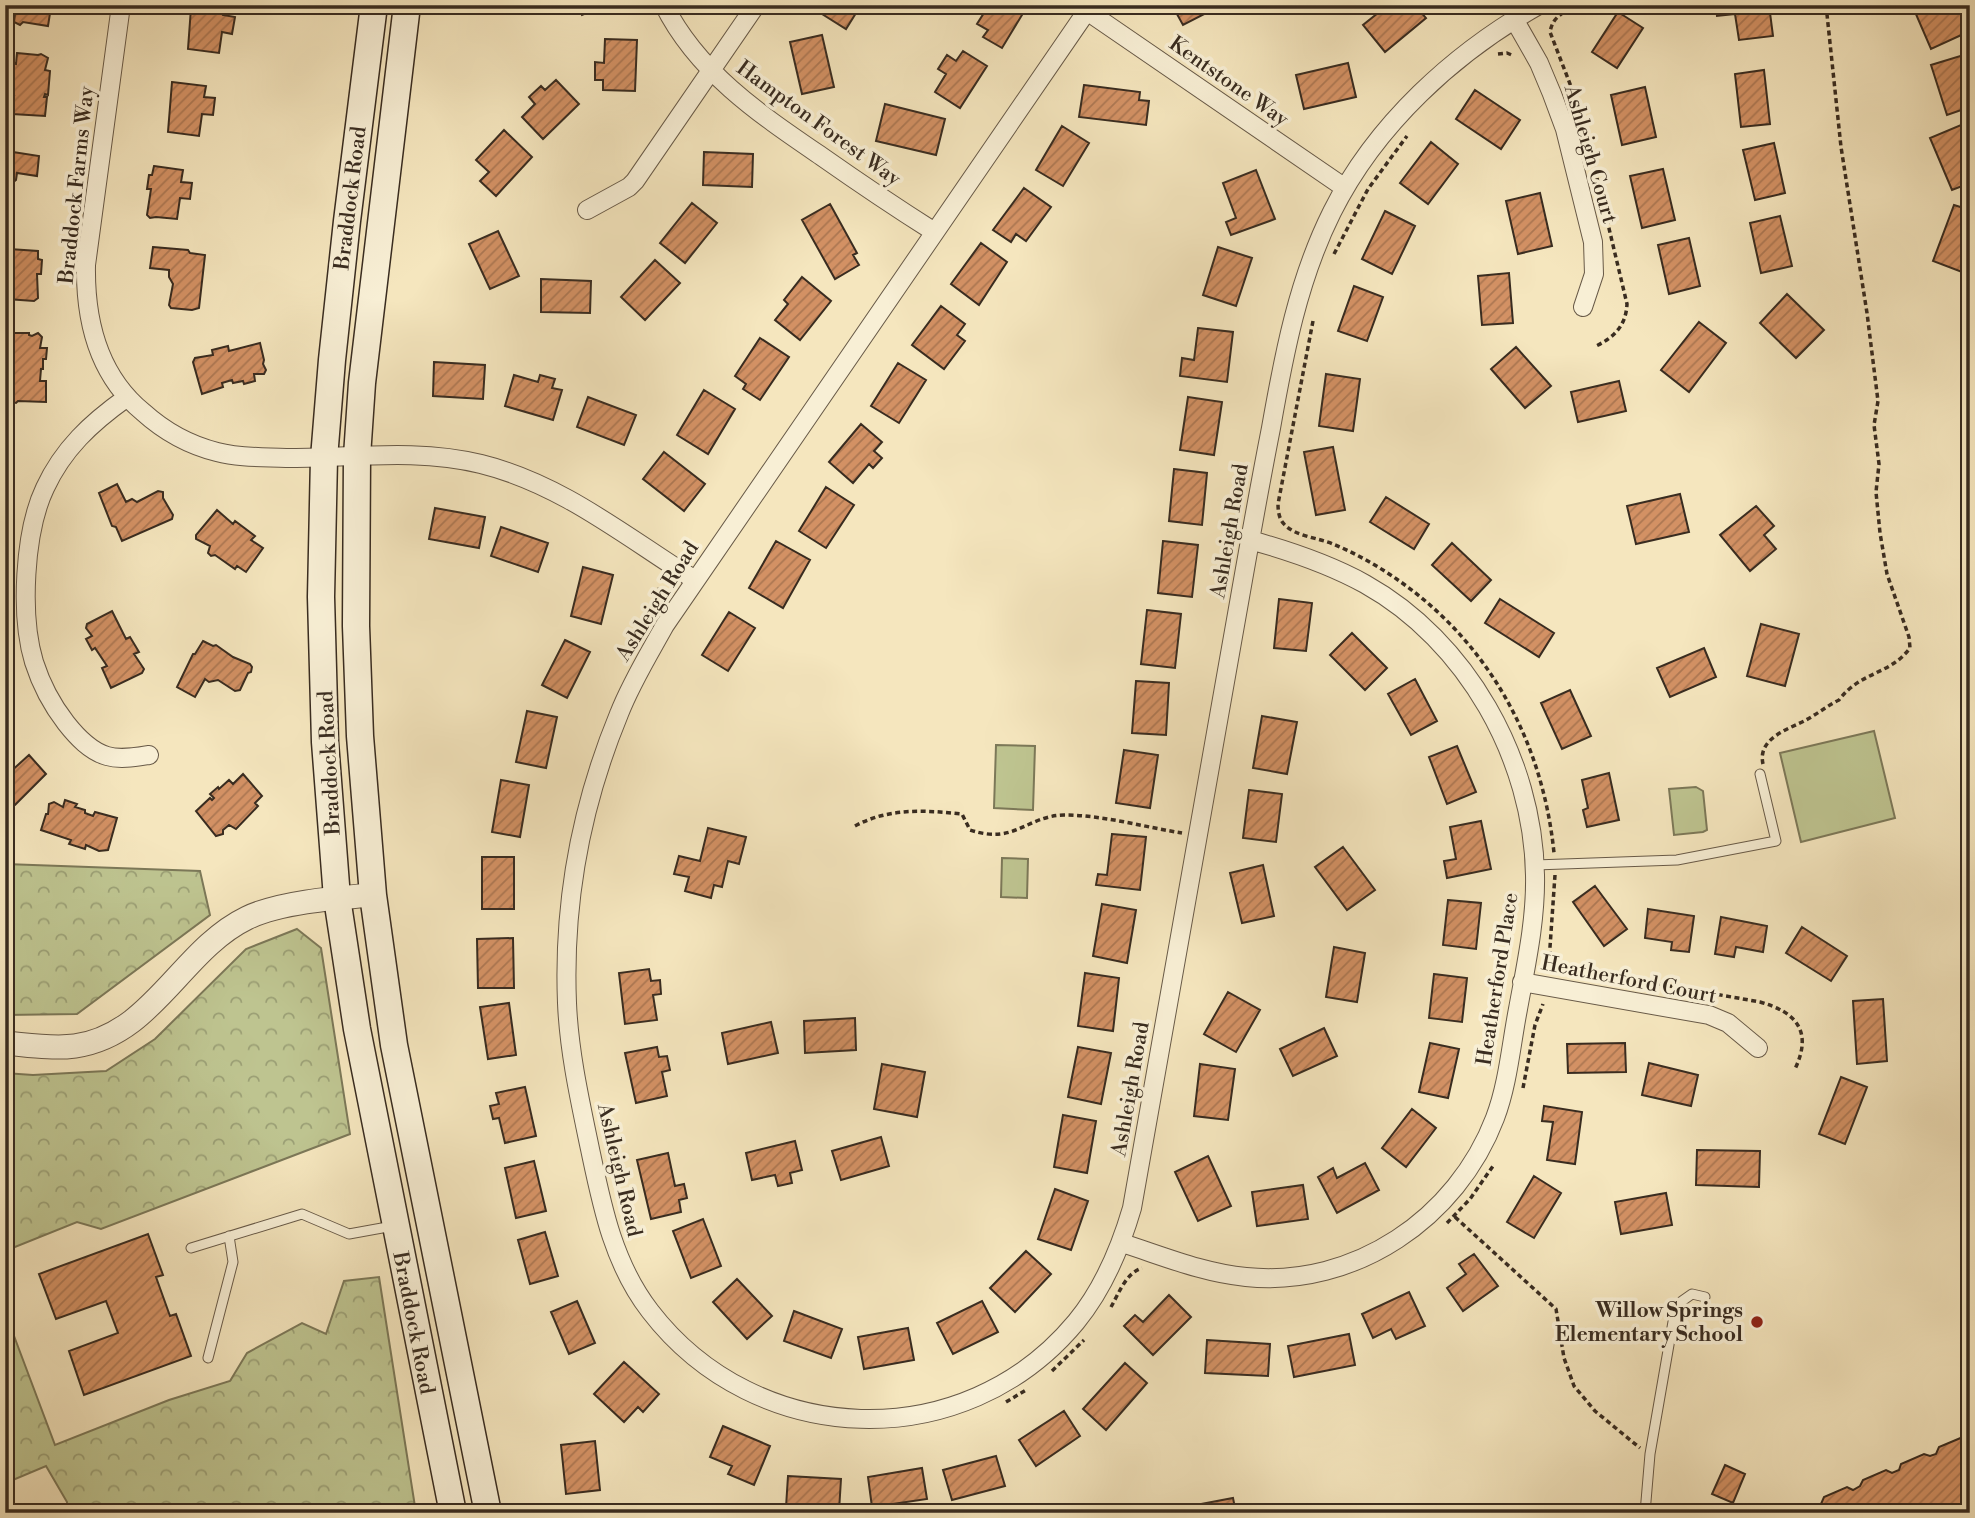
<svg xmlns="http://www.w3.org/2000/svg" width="1975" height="1518" font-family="'Libre Bodoni',serif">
  <defs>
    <pattern id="forest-crowns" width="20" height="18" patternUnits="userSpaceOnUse" patternTransform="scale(1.75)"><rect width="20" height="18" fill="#bec490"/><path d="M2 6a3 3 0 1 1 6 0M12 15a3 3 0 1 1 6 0" fill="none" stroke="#9b9f75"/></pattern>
    <pattern id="building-hatch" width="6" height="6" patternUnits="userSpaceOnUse" patternTransform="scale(1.75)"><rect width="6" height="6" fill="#d39164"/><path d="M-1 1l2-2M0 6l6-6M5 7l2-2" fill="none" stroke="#ac7752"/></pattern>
  </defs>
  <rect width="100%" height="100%" fill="#f5e6be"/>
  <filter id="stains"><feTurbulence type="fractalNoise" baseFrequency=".00286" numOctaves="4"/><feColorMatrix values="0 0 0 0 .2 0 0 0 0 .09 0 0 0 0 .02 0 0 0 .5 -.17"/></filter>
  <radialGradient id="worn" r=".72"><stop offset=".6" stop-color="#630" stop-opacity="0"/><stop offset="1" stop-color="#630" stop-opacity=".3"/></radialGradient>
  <path fill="url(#forest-crowns)" stroke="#7c7858" stroke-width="2" d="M5 864 200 871 210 915 77 1014 5 1015Z
    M297 929 321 948 350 1134 101 1229 77 1222 5 1251V1073L33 1075 106 1071 155 1039 246 949Z
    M379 1277 416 1513H67V1502L46 1466 8 1482 5 1491V1312L55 1445 169 1400 230 1381 247 1353 302 1323 326 1334 344 1281Z"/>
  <path fill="#bec490" stroke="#7c7858" stroke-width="2" d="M1874 731 1895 818 1801 842 1780 753Z
    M996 745 1035 746 1033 810 994 808Z
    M1696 787 1703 791 1707 830 1703 832 1674 835 1669 789Z
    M1002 858 1028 859 1027 898 1001 897Z"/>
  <path fill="url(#building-hatch)" stroke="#392c20" stroke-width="2" d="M48 5 51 7 48 26 23 22 20 25 14 22 16 6 12 5Z
    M196 5H225L223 15 235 17 232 34 222 32 219 53 188 49 191 8 196 9Z
    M578 5H606L582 15Z
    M816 5H861L846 29 814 9Z
    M989 5H1028L1002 48 983 37 988 30 977 24Z
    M1172 5H1215L1216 8 1183 25Z
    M1388 5H1415L1426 18 1385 52 1363 25Z
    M1716 5H1769L1773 36 1739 40 1735 14 1717 16Z
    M1912 5H1961L1970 25V31L1931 49Z
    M1618 12 1643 28 1617 68 1592 52Z
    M822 35 834 87 802 94 790 42Z
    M605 39 637 40 635 91 603 90V80H595V62L604 63Z
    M963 51 987 66 960 108 935 92 946 74 938 69 947 55 956 61Z
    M17 53 38 55 41 54 48 58 45 70 50 71 48 95 45 94 44 97H47L45 116 12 114 9 111 14 96 9 95 12 63 16 64Z
    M1970 53V107L1947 115 1931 65Z
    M1348 63 1356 97 1304 109 1296 75Z
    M1764 70 1770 124 1741 127 1735 74Z
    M556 80 579 104 543 139 522 117 535 104 529 97 541 86 545 90Z
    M172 82 206 86 204 97 215 98 213 115 202 114 199 136 168 132Z
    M1084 85 1140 92 1139 100 1149 101 1146 125 1079 117Z
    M1645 87 1656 137 1622 145 1611 95Z
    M1475 90 1520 120 1501 149 1456 119Z
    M885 104 945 119 936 155 876 141Z
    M1961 125 1970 145V183L1952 190 1930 138Z
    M1062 126 1089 143 1063 186 1036 170Z
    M504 130 532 157 496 196 480 181 489 172 476 160Z
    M1431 142 1458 164 1428 204 1400 183Z
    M1774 143 1785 193 1755 200 1743 150Z
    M5 149 13 152 39 156 37 176 17 173 16 180 11 184 9 206 5 208Z
    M704 152 753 154 752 187 703 185Z
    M154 166 183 170 181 182 192 183 190 199 180 198 177 219 156 217 150 218 147 215 151 189H147L149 175H152Z
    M1663 169 1675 220 1642 228 1630 176Z
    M1256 170 1275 219 1231 235 1226 222 1236 218 1223 183Z
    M1024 188 1051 207 1026 241 1016 234 1011 242 993 230Z
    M1540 193 1552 246 1518 254 1506 201Z
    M692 203 717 223 685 263 660 243Z
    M830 204 857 253 853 255 859 265 835 279 802 220Z
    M1954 205 1970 210V275L1933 261Z
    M1385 211 1415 226 1392 274 1362 259Z
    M1780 216 1792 266 1761 273 1750 223Z
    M498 231 519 276 490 289 469 244Z
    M1689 238 1700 286 1669 294 1658 245Z
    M981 243 1007 262 979 305 951 284Z
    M153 247 188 250 190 253 205 255 199 308 192 310 171 308 169 305 173 284 169 277V270L150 268Z
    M1218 247 1252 258 1236 306 1203 295Z
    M9 249 38 251V259L42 260 41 274H37L38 298 34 301 7 299 5 261H8Z
    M655 260 680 283 645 320 621 297Z
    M1509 273 1513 323 1482 325 1478 276Z
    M802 277 831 301 800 340 775 320 788 304 784 300Z
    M541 279 591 281 590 313 541 312Z
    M1354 286 1383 297 1367 341 1338 331Z
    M1787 294 1824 330 1796 358 1760 323Z
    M941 306 965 324 957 335 965 341 944 369 912 345Z
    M1699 322 1726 343 1689 392 1661 370Z
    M1198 328 1233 332 1227 382 1180 376 1182 358 1194 360Z
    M11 333H29V335L32 336 38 333 42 337 40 348H47L46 359H43V369H41L40 381H46V402L18 401 16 403 8 401 11 381H5L6 365H10Z
    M760 338 789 357 760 400 743 389 746 384 735 376Z
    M260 343 264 360 263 364 266 370 264 374H254L255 381 244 384 243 381 233 383 232 380 222 383 223 387 202 394 193 362 195 358 213 355 212 350 228 346 229 351Z
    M1516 347 1551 386 1525 408 1491 369Z
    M434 362 485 365 483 399 433 396Z
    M898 363 926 380 899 423 871 406Z
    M1326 374 1360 379 1353 431 1319 426Z
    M514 375 538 382 540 375 555 379 552 388 562 390 553 420 505 406Z
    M1619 381 1626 411 1578 422 1571 392Z
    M704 390 735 409 708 454 677 435Z
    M588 397 636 415 624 445 577 427Z
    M1188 397 1222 402 1214 455 1180 450Z
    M861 424 882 442 874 451 882 458 873 468 869 464 853 483 829 462Z
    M1333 447 1345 510 1316 515 1304 452Z
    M664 452 705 484 684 511 643 479Z
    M1174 469 1207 473 1202 525 1169 521Z
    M117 484 126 502 132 499 137 502 158 491 163 492V498L173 515 172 519 122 541 116 527 112 526 99 493Z
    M826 487 854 505 826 548 799 531Z
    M1680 494 1689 532 1636 544 1627 506Z
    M1386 497 1429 524 1414 549 1370 522Z
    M1756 506 1774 526 1764 535 1776 549 1750 571 1720 535Z
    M435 508 485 517 479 548 429 539Z
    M217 510 233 524 235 521 255 536 251 540 263 548 246 572 237 566 235 569 215 555 211 556 208 553 210 546 196 539V535Z
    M501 527 548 543 538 572 491 556Z
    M776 541 810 560 783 608 749 588Z
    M1163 541 1198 545 1192 597 1158 593Z
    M1452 543 1491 580 1471 601 1432 565Z
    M583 567 613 575 601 624 571 616Z
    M1279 599 1312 603 1306 651 1274 648Z
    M1500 599 1554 633 1539 657 1485 623Z
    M1147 610 1181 614 1175 668 1141 664Z
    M112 611 126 639 130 637 139 652 134 654 144 669 142 673 111 688 102 668 107 666 95 648 92 650 86 639 92 636 86 628 87 624Z
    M729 612 755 628 728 671 702 655Z
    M1761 624 1799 634 1785 686 1747 676Z
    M1352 633 1387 668 1365 690 1330 655Z
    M565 640 590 652 567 698 542 685Z
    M203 641 213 646 216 645 233 657 250 664 252 667 251 672 248 673 240 690 235 691 218 680 209 682 205 679 195 697 177 687 193 654H195Z
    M1704 648 1716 677 1670 697 1657 668Z
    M1415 679 1437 721 1411 735 1388 694Z
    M1136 681 1169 683 1166 735 1132 733Z
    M1570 690 1591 736 1562 749 1541 703Z
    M527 711 557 717 546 768 516 762Z
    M1262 716 1297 722 1287 774 1253 768Z
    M1457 746 1476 792 1447 804 1429 757Z
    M1124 750 1158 755 1150 808 1116 803Z
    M29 755 46 774 15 805 5 811V773H9Z
    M1609 773 1619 820 1587 827 1583 810 1588 808 1582 780Z
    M243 774 262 796 255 803 258 806 236 829 229 825 223 830V834L216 836 196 811 210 798 212 800 214 798 210 794 218 787 219 789 229 780 233 784Z
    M501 780 529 785 520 837 492 832Z
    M1249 790 1282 794 1276 842 1243 838Z
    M65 800 77 804 75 807 85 810V813L93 816 95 812 117 818 108 850 99 851 86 845 85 849 69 844 71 840 41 830 46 814H48L49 804 54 802 63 807Z
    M1481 821 1491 869 1447 878 1444 861 1456 859 1450 827Z
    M708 828 746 837 739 864 728 861 722 887 714 885 711 898 685 891 689 877 674 874 679 856 700 861Z
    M1112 834 1146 837 1140 890 1096 885 1098 874 1107 875Z
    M1343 847 1375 890 1347 910 1315 867Z
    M482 857H514V909H482Z
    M1263 865 1274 916 1242 923 1230 873Z
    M1595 886 1627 929 1604 946 1573 902Z
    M1448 900 1481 903 1476 949 1443 945Z
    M1102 904 1136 910 1127 963 1093 956Z
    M1648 909 1694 916 1689 952 1671 950 1672 942 1645 938Z
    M1721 917 1767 926 1763 952 1736 947 1734 957 1715 954Z
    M1802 927 1847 956 1831 981 1786 953Z
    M513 938 514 988H478L477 939Z
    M1334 947 1365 953 1357 1002 1326 997Z
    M649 969 651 981 660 980 661 994 653 995 657 1020 625 1024 619 973Z
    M1085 973 1119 978 1113 1031 1078 1026Z
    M1434 974 1467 978 1462 1022 1429 1018Z
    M1228 992 1260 1010 1236 1052 1204 1034Z
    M1883 999 1887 1061 1857 1064 1853 1001Z
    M509 1003 516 1055 488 1059 480 1007Z
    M855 1018 856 1050 805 1053 804 1021Z
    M771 1022 778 1053 728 1064 722 1033Z
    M1324 1028 1337 1056 1293 1076 1280 1049Z
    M1430 1043 1459 1049 1448 1098 1419 1092Z
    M1625 1043 1626 1072 1568 1073 1567 1044Z
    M657 1047 659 1057 667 1056 670 1070 662 1072 667 1096 636 1103 625 1053Z
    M1078 1047 1111 1053 1101 1104 1068 1097Z
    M1649 1063 1698 1075 1691 1106 1642 1095Z
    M882 1064 925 1072 917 1117 874 1109Z
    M1200 1064 1235 1069 1228 1120 1194 1116Z
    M1841 1077 1867 1087 1845 1144 1819 1134Z
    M525 1087 536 1136 505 1143 499 1118 493 1119 490 1106 499 1104 496 1093Z
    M1544 1106 1582 1112 1575 1164 1547 1160 1553 1122 1542 1121Z
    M1412 1109 1436 1128 1406 1167 1382 1148Z
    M1063 1115 1096 1121 1087 1173 1054 1167Z
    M881 1137 889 1166 841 1180 832 1151Z
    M795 1141 802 1170 790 1173 792 1183 778 1186 775 1175 752 1180 746 1153Z
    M1697 1150 1760 1151 1759 1187 1696 1185Z
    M668 1153 675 1186 684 1184 687 1198 679 1200 681 1212 651 1219 637 1160Z
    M1208 1156 1231 1206 1198 1221 1175 1172Z
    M534 1161 546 1211 516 1218 505 1168Z
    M1365 1163 1379 1190 1337 1213 1318 1177 1333 1168 1337 1178Z
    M1534 1176 1561 1193 1534 1238 1507 1222Z
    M1303 1185 1308 1219 1257 1226 1252 1192Z
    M1055 1189 1088 1201 1071 1250 1038 1239Z
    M1666 1193 1672 1225 1621 1234 1615 1202Z
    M703 1219 721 1266 691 1278 673 1231Z
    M545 1232 558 1276 530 1284 518 1240Z
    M148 1234 163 1275 156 1277 170 1316 176 1314 191 1356 84 1395 69 1351 118 1333 106 1301 56 1319 39 1274Z
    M1026 1251 1051 1274 1015 1312 990 1288Z
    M1474 1254 1498 1286 1463 1311 1447 1288 1466 1274 1459 1264Z
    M737 1279 772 1316 747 1339 713 1302Z
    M1409 1292 1425 1326 1396 1339 1391 1329 1373 1338 1362 1314Z
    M1169 1295 1191 1317 1153 1355 1124 1326 1135 1315 1143 1322Z
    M577 1301 595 1343 569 1354 551 1312Z
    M982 1301 998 1332 953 1354 937 1323Z
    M794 1311 842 1329 831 1358 784 1341Z
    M908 1328 914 1360 864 1369 858 1337Z
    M1349 1334 1355 1365 1294 1377 1288 1346Z
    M1207 1340 1270 1344 1268 1376 1205 1373Z
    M624 1362 659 1394 643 1412 638 1407 624 1422 594 1394Z
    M1125 1363 1147 1383 1106 1430 1083 1409Z
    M1064 1411 1080 1436 1036 1466 1019 1440Z
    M723 1426 770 1446 754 1485 728 1474 732 1466 710 1457Z
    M1963 1437 1970 1442V1513H1825L1821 1504 1824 1497 1847 1487 1853 1490 1860 1486 1863 1480 1886 1470 1892 1473 1899 1470 1901 1464 1924 1454 1930 1456 1936 1454 1939 1447Z
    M595 1441 600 1490 566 1494 561 1445Z
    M996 1456 1005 1486 952 1500 943 1470Z
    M1725 1465 1745 1474 1733 1503 1712 1494Z
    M922 1468 927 1499 872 1507 868 1477Z
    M788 1476 841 1479 839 1511 786 1507Z
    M1233 1498 1236 1513H1186L1185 1507Z"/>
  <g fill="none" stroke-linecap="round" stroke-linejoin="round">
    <defs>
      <path id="service" d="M1535 865 1677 860 1776 841 1760 774
        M191 1248 302 1214 349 1234 393 1226
        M208 1358 233 1262 229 1236
        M1645 1513 1650 1454 1674 1316 1682 1301 1692 1294 1705 1297"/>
      <path id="minor" d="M121 5 86 265C85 321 98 375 143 412 164 431 189 445 217 452 239 458 263 457 286 458 350 458 418 448 481 464 562 484 626 537 695 580
        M664 5C698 73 761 115 821 156 858 182 895 207 933 231
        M1091 5 665 625C649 654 631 683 619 714 581 806 563 904 567 1003 569 1052 580 1101 590 1149 602 1206 613 1263 650 1311 756 1449 964 1457 1076 1322 1104 1288 1120 1249 1132 1208 1168 1004 1204 800 1240 597 1250 540 1260 484 1271 428 1284 354 1298 280 1332 212 1376 124 1454 53 1539 5
        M1087 11 1345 188
        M1514 19 1539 63 1552 94 1565 129 1593 242 1594 274 1583 307
        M587 210 629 187 635 181 756 5
        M126 398C91 423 63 449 45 488 24 532 20 616 34 662 41 684 52 705 66 723 77 737 90 751 107 756 120 760 136 757 149 755
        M1522 982 1709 1015 1728 1023 1758 1048
        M1122 1243C1163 1256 1203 1273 1246 1277 1355 1288 1457 1218 1495 1118 1508 1084 1511 1045 1518 1009 1526 965 1536 920 1535 875 1533 759 1467 641 1365 584 1329 564 1290 551 1250 540"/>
      <path id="tertiary" d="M5 1043C28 1045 52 1049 75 1046 153 1035 181 950 247 918 280 902 336 898 373 895"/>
      <path id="secondary" d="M374 5 347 221 332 360 324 458 321 597 325 742 337 898 357 1029 453 1513
        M407 5 362 383 357 456 356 626 360 736 373 895 394 1045 488 1513"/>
    </defs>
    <use href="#service" stroke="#685a48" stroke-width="11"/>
    <use href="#minor" stroke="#685a48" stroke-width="20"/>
    <use href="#tertiary" stroke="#685a48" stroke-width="25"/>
    <use href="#secondary" stroke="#392c20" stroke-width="29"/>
    <path stroke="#392c20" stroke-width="3.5" stroke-dasharray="5 3.5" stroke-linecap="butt" d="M1579 5C1565 12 1553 15 1550 32L1582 115 1627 304C1626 325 1615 337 1596 346
      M1498 54 1507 53 1514 56
      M1334 254 1368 189 1407 136
      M1313 321 1278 504C1278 511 1279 519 1284 524 1294 536 1319 538 1333 544 1355 553 1378 566 1398 580 1490 644 1543 743 1554 853
      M654 608 660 596 659 584
      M627 653 637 636
      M1763 764C1757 738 1789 729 1806 720 1817 714 1827 706 1839 700 1861 671 1890 675 1910 648L1909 637 1887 574 1880 533 1876 492 1879 464 1874 425 1878 401 1867 313 1841 147 1826 5
      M855 826C888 808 924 810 962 814L970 830C1015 845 1026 816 1064 815 1103 815 1144 827 1182 833
      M1555 875 1550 947V955L1563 967 1568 968 1760 1002C1796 1012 1813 1031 1795 1069
      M1523 1088 1535 1025 1543 1004
      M1455 1217 1556 1309 1564 1358 1574 1386 1595 1411 1640 1448
      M1447 1223 1470 1199 1493 1166
      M1111 1307C1119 1293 1126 1273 1142 1268
      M1052 1371 1084 1340
      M1006 1402 1026 1390"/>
    <use href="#service" stroke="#f8efd5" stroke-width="9"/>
    <use href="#minor" stroke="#f8efd5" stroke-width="18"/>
    <use href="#tertiary" stroke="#f8efd5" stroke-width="23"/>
    <use href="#secondary" stroke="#f8efd5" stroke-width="26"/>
  </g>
  <circle fill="#8f2418" stroke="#f8efd5" stroke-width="2.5" cx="1757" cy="1322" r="7"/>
  <g text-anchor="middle" stroke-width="7" stroke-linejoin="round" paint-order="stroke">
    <g font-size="21" fill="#392c20" stroke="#f8efd5">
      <text transform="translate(1229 81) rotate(35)" y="7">Kentstone Way</text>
      <text transform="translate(819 123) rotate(36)" y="7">Hampton Forest Way</text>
      <text transform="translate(1591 154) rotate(74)" y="7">Ashleigh Court</text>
      <text transform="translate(76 185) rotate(-84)" y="7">Braddock Farms Way</text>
      <text transform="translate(350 198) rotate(-83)" y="7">Braddock Road</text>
      <text transform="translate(1229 531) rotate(-80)" y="7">Ashleigh Road</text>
      <text transform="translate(657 601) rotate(-58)" y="7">Ashleigh Road</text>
      <text transform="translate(329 763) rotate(-93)" y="7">Braddock Road</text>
      <text transform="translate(1497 979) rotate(-81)" y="7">Heatherford Place</text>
      <text transform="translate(1629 979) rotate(11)" y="7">Heatherford Court</text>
      <text transform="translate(1130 1089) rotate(-80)" y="7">Ashleigh Road</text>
      <text transform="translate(620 1170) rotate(77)" y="7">Ashleigh Road</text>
      <text transform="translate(414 1323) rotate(79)" y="7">Braddock Road</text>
    </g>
    <g font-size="21" font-weight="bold" fill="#392c20" stroke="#f8efd5" text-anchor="end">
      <text x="1743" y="1317">Willow Springs<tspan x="1743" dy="24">Elementary School</tspan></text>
    </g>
  </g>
  <rect width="1975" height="1518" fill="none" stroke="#f5e6be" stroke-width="28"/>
  <rect x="7" y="7" width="1961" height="1504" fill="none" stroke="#392c20" stroke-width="3.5"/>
  <rect x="14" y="14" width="1947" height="1490" fill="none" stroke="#392c20" stroke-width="2"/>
  <rect width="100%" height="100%" filter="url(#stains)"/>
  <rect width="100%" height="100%" fill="url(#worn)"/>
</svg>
